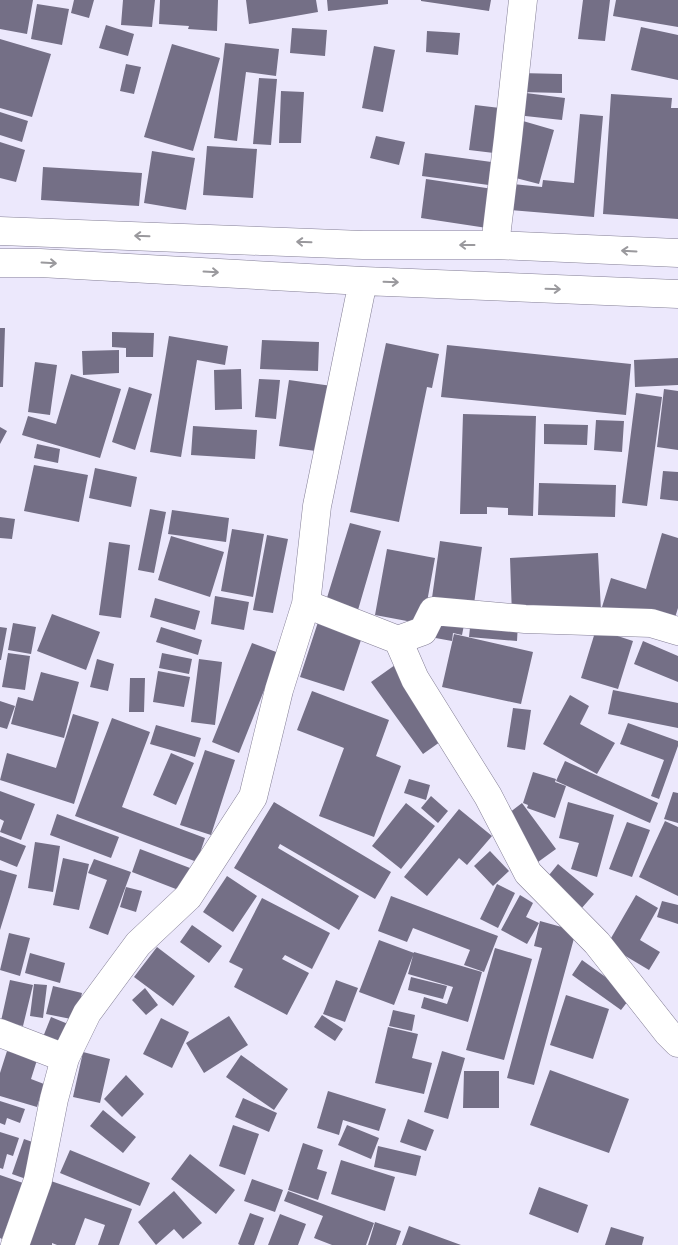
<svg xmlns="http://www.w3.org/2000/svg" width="678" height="1245" font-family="'PT Sans',sans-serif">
  <rect width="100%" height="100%" fill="#ece8fc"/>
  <path fill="#746f86" d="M0 0H33L27 34 0 29Z
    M74 0H94L89 18 71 13Z
    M123 0H155L152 27 121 25Z
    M160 0H218L217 31 188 29 189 26 159 24Z
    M246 0H316L318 12 249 24Z
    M327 0H388V4L328 11Z
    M421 0H491L489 11 421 1Z
    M583 0H610L605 41 578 39Z
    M616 0H678V27L613 16Z
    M37 4 69 9 62 45 31 39Z
    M106 25 134 34 128 56 99 48Z
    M641 27 678 35V80L631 70Z
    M292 28 327 30 325 56 290 53Z
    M427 31 460 33 458 55 426 52Z
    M0 39 51 54 32 117 0 108Z
    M225 43 279 49 276 76 246 72 237 141 214 138Z
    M172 44 220 58 193 151 144 137Z
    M374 46 395 50 383 112 362 108Z
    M126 64 141 67 134 94 120 91Z
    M520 73 562 74V93L520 92Z
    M259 78 277 79 271 145 253 144Z
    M281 91 304 92 301 143H279Z
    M518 92 565 98 562 120 516 115Z
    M611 94 672 98 671 108H678V219L603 214Z
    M475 105 500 108 494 153 469 150Z
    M0 112 28 121 22 142 0 135Z
    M580 114 603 116 594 217 510 210 513 184 542 187 543 180 574 183Z
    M523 121 554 130 539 184 508 176Z
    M376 136 405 142 399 165 370 158Z
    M0 142 25 150 16 182 0 178Z
    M207 146 257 149 253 198 203 195Z
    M152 151 195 158 186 210 144 203Z
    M425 153 499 163 496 186 422 176Z
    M43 167 142 173 139 206 41 200Z
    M426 179 493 189 487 228 421 218Z
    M0 328H5L3 387H0Z
    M112 332 154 333 153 357H126V348L112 347Z
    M169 336 228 346 225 365 197 360 181 457 150 452Z
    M262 340 319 342 318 371 260 369Z
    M386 343 439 354 432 388 427 387 399 522 350 512Z
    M447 345 631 364 626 415 441 397Z
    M119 350V373L83 375 82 351Z
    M678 358V385L635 387 634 360Z
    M35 362 57 365 50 415 28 412Z
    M241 369 242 409 215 410 214 370Z
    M71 374 121 389 100 458 22 435 28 416 56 424Z
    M259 379 280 380 276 419 255 417Z
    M289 380 332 386 323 452 279 446Z
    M129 387 152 394 135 450 112 442Z
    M664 389 678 391V450L657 447Z
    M636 393 662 397 647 506 622 503Z
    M463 414 536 416 533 516 508 515V508L487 507V514H460Z
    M596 420 624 421 622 452 594 450Z
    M544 424 588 425 587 445 544 444Z
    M193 426 257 430 255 459 191 455Z
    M0 427 7 431 0 444Z
    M37 444 60 449 58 463 34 458Z
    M34 465 88 475 79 522 24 511Z
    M95 468 137 477 131 507 89 498Z
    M663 471 678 472V501L660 499Z
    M539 483 616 485 615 517 538 515Z
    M150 509 166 512 154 573 138 570Z
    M172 510 229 518 226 542 168 534Z
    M0 517 15 519 12 539 0 538Z
    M350 523 381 531 358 610 326 601Z
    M232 529 264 534 253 597 221 591Z
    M662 533 678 538V608L672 627 602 607 611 578 646 589Z
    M267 535 288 539 273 613 253 610Z
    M171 536 224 552 210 597 158 580Z
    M440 541 482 547 473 611 431 605Z
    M109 542 130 545 121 618 99 615Z
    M387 549 435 558 423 624 375 615Z
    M598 553 601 611 512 616 510 558Z
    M215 596 249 602 244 630 211 624Z
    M155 598 200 611 195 630 150 617Z
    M52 614 100 632 86 670 37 651Z
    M434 615 465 620 462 635 453 633 452 641 430 637Z
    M471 618 518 623 517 641 469 637Z
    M319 619 363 634 344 691 300 677Z
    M13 623 36 627 31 654 8 650Z
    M0 627 7 628 1 660H0Z
    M161 627 202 640 198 655 156 642Z
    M596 629 633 641 618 689 581 678Z
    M454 634 533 652 521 704 442 687Z
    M643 641 678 656V682L634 664Z
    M252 643 279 653 239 753 212 742Z
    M8 653 30 656 25 690 2 687Z
    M162 653 192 659 189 674 159 668Z
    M97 659 114 664 108 691 90 687Z
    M199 659 222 662 215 725 191 722Z
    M395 665 447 737 423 754 371 682Z
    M158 671 190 677 184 707 153 702Z
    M41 672 79 682 64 738 11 724 18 697 33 701Z
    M130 678H145L144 712H129Z
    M613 690 678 703V728L608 714Z
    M312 691 389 720 376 756 401 766 374 837 319 816 344 748 297 730Z
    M570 695 589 706 580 724 615 743 597 774 543 744Z
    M0 701 15 706 7 729 0 727Z
    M513 708 531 710 525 750 507 747Z
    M73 714 99 722 74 804 0 780 7 753 56 768Z
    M112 718 150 732 122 807 205 838 197 862 75 816Z
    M628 723 678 741V746L659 799 651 796 664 760 620 744Z
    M156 725 201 738 195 757 150 744Z
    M205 750 235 760 211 835 180 825Z
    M171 753 194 763 176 805 153 795Z
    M565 761 658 803 650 823 556 781Z
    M533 772 556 779 555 782 566 786 555 818 527 808 528 805 523 803Z
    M409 779 430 785 426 800 404 793Z
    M0 791 35 804 21 840 0 832 4 821 0 819Z
    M673 792 678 793V823L664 819Z
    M431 796 448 811 438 823 421 808Z
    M274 802 391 872 375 899 280 844 278 848 359 896 339 930 234 868Z
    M568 802 614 815 597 877 571 869 579 843 559 838Z
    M406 803 435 826 401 869 372 846Z
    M522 803 556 849 538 862 505 816Z
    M459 809 492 836 467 865 459 858 427 896 404 877Z
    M57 814 119 837 111 858 50 835Z
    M665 821 678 827V896L639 877Z
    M627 822 650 830 632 877 609 869Z
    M0 836 26 846 17 867 0 860Z
    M35 842 60 846 53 892 28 888Z
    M140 849 190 868 181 891 132 872Z
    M490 851 509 871 493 886 474 866Z
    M63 858 89 864 79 910 53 905Z
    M94 859 131 872 108 935 89 928 107 880 88 873Z
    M558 864 594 894 581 909 545 880Z
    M0 870 17 875 0 930Z
    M227 876 257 896 233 932 203 912Z
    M497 884 515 893 498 928 480 919Z
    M126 887 142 891 136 912 120 907Z
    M520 895 533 903 526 917 539 923 527 944 501 930Z
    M636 895 658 908 640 940 660 952 649 970 607 945Z
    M391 896 498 936 484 972 464 965 470 950 413 928 407 942 378 931Z
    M262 898 330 933 312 969 285 955 282 959 309 973 287 1015 234 987 243 969 229 962Z
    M662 901 678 905V924L657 917Z
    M540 921 576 931 534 1085 507 1078 542 948 534 946Z
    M192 925 222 946 209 963 180 942Z
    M9 933 30 938 20 976 0 970Z
    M379 940 414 953 394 1005 359 992Z
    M157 947 195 976 173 1006 134 977Z
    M495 948 532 959 504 1060 466 1050Z
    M414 952 482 972 468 1022 421 1008 424 997 447 1004 453 987 408 974Z
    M30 953 65 963 60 983 25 973Z
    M582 960 632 996 621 1010 572 975Z
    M411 977 447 986 443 999 408 990Z
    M10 980 33 985 23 1026 1 1021Z
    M336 980 358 988 345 1022 323 1014Z
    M34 984 47 985 43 1018 30 1016Z
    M53 986 82 993 76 1020 46 1014Z
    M145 988 158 1005 146 1015 132 1000Z
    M566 995 609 1009 593 1059 550 1045Z
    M393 1010 415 1015 412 1031 389 1026Z
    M322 1015 343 1029 335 1041 314 1027Z
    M229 1016 248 1045 204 1073 186 1043Z
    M51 1017 73 1026 63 1050 41 1042Z
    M161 1018 189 1032 172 1068 143 1054Z
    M388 1027 418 1034 412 1058 432 1063 424 1094 375 1083Z
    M7 1051 37 1060 31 1079 44 1084 37 1107 0 1096V1073Z
    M442 1051 465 1058 448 1119 424 1112Z
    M83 1052 110 1059 100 1103 73 1097Z
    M241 1055 288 1089 274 1110 226 1077Z
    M550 1070 629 1099 609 1153 530 1125Z
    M464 1071H499V1108H463Z
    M126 1075 144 1094 122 1117 104 1099Z
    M328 1091 386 1109 379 1131 343 1120 339 1135 317 1128Z
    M243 1098 277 1113 269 1132 235 1117Z
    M0 1101 25 1109 20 1123 7 1118 5 1125 0 1123Z
    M103 1110 136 1137 123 1153 90 1126Z
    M408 1119 434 1130 426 1151 400 1142Z
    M233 1125 259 1134 245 1175 219 1166Z
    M347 1125 379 1138 371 1159 338 1145Z
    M0 1132 19 1138 13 1156 7 1154 3 1169 0 1168Z
    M24 1139 38 1144 26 1179 12 1174Z
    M303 1143 323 1150 317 1169 327 1172 318 1200 288 1190Z
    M378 1146 421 1156 416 1176 374 1167Z
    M70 1150 150 1183 140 1206 60 1173Z
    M190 1154 235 1190 216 1214 171 1179Z
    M341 1160 395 1177 385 1211 331 1194Z
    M0 1175 23 1183 2 1239 0 1238Z
    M252 1179 283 1190 275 1212 244 1201Z
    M48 1180 132 1209 119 1245H98L105 1225 85 1218 75 1245H57L52 1243V1245H24Z
    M539 1187 588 1205 578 1233 529 1214Z
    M174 1191 202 1223 183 1239 174 1229 156 1245 138 1222Z
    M288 1191 374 1223 366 1245H332L314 1238 323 1216 284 1201Z
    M250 1213 264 1218 254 1245H240L238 1244Z
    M280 1214 306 1224 298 1245H268Z
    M375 1222 401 1231 396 1245H368Z
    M409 1226 461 1245H402Z
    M611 1227 644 1237 642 1245H605Z"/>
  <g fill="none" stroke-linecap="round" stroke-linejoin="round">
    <defs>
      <path id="minor" d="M0 231 363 245H495L678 253
        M495 245 508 138 523 0
        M0 263H40L363 281 678 294
        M306 604 398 640 423 631 433 611 525 619 651 623 678 631
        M398 640 415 679 488 796 528 873 597 943 668 1033 678 1043
        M0 1033 65 1058
        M15 1245 38 1180 54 1099 65 1058 87 1013 138 944 188 897 253 797 279 690 306 604 317 506 363 281"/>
    </defs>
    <use href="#minor" stroke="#847f96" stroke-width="29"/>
    <use href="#minor" stroke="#fff" stroke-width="28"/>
  </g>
  <defs><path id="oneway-shaft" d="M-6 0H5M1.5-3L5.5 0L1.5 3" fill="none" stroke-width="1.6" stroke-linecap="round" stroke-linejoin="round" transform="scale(1.25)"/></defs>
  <g stroke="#9a999d">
    <use href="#oneway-shaft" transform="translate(142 236) rotate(-178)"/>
    <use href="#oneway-shaft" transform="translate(304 242) rotate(-178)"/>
    <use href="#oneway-shaft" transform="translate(467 245) rotate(-180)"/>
    <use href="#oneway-shaft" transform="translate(629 251) rotate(-177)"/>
    <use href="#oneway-shaft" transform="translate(49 263) rotate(3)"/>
    <use href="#oneway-shaft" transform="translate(211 272) rotate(3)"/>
    <use href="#oneway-shaft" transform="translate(391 282) rotate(2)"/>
    <use href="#oneway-shaft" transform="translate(553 289) rotate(2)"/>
  </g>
</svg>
